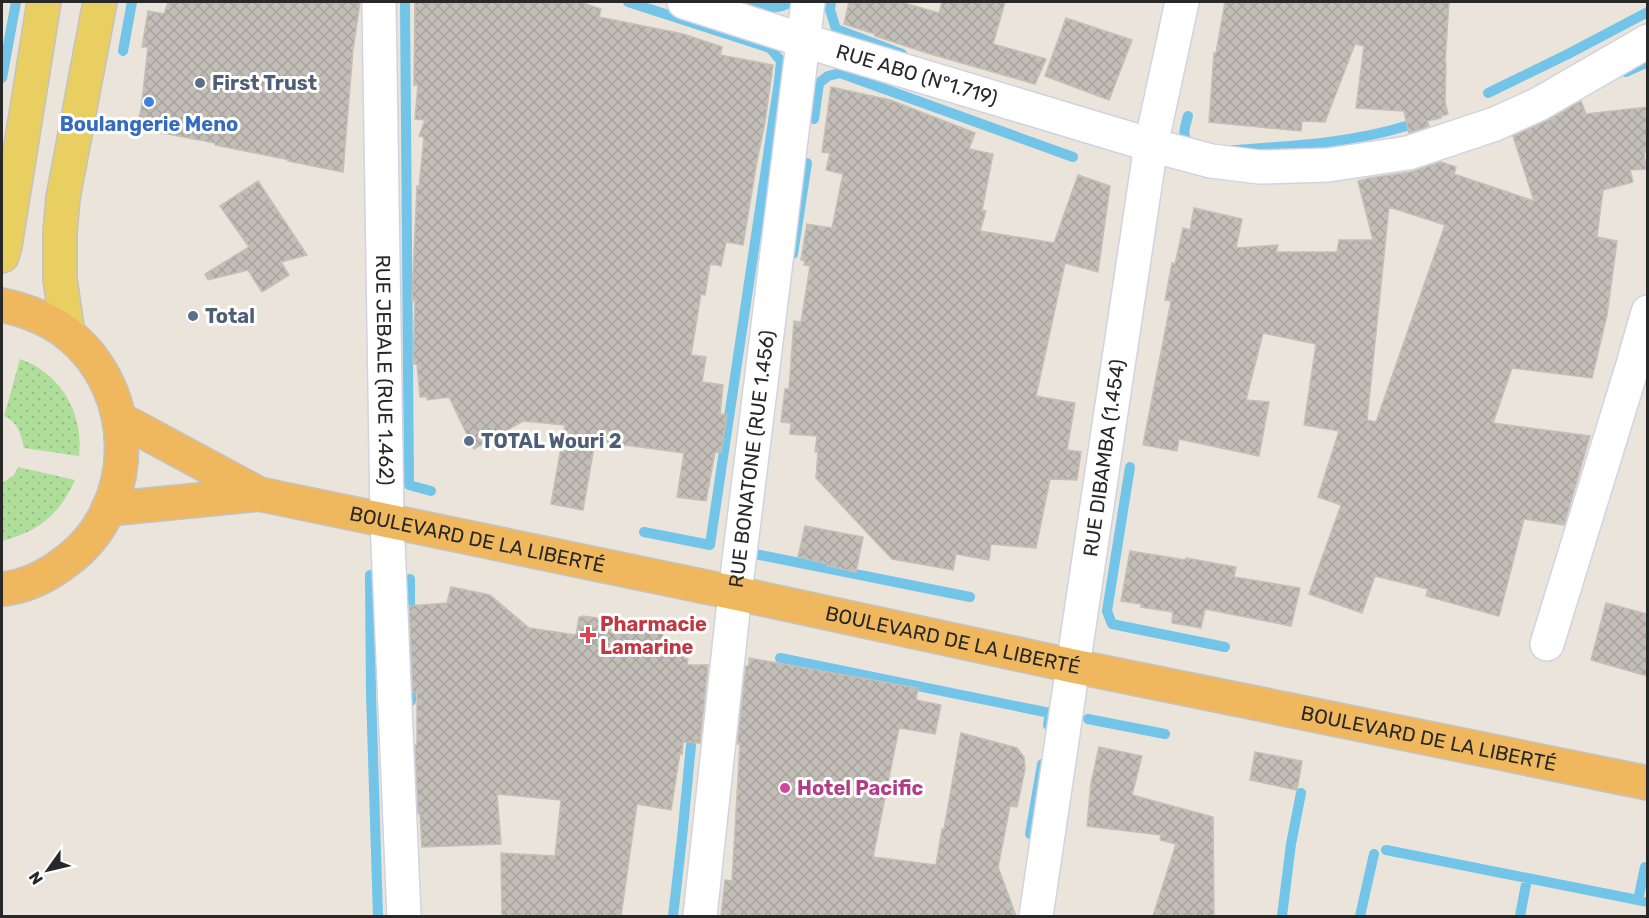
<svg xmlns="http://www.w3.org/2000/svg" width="1649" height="918" font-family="Rubik,sans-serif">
  <defs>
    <pattern id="grass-dots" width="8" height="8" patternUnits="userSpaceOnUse" patternTransform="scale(1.5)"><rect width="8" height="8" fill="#aede9a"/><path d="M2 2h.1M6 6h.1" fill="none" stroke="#96be85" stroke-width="1.8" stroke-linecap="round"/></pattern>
    <pattern id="building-cross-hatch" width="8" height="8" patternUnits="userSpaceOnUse" patternTransform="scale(1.5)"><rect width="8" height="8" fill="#c2beb7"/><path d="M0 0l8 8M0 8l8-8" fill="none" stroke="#a7a39d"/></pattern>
  </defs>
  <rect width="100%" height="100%" fill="#eae4db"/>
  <path fill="url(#grass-dots)" d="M20 359C61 373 84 414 79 456L24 448C21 434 18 422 4 416Z
    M18 467 75 480C60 514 38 532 2 541V483L14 475Z"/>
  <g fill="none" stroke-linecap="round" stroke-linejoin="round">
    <path stroke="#72c4e8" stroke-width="10" d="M405 2 409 485 431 491
      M628 2 770 48 781 61 779 81 710 545 644 532
      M751 2C768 7 774 11 791 2
      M831 2 830 10 836 29 902 54
      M123 51 132 2
      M1626 72 1648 62
      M2 78 16 2
      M1488 93 1568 54 1648 12
      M1188 116C1185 127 1180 139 1192 144
      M814 119 819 83 828 76 840 73 1073 157
      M1234 150C1292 146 1351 143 1406 126
      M793 254 807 163
      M1130 467 1107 611 1112 624 1225 647
      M750 546V553L970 597
      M370 575 371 693 378 916
      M410 579V606
      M410 638 411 701
      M780 658 1050 713 1048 725
      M1088 719 1165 734
      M1030 834 1042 764
      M1386 850 1648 902
      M1638 900 1645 867
      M673 916 682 838 691 745
      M1282 916 1291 844 1301 793
      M1360 916 1374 854
      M1520 916 1527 879"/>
  </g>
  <path fill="url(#building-cross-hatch)" stroke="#c5c0b5" stroke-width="1.5" fill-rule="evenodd" d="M168 2H360L353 50 343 172 288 161 290 160 215 145V143L136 128 141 110 148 47H142L148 11 164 14Z
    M415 2H580L601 9 599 17 683 34 722 47 720 55 773 65 765 122 757 161 743 245 726 242 721 266 710 264 705 295 701 294 691 355 706 357 702 382 723 385 720 414 727 415 721 453 715 452 706 501 677 497 684 453 595 441 583 510 551 504 565 425 523 421 474 449 449 397 427 400V397H420L417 364H413L415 301H412L417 186 419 187 424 137 419 136 425 120 415 119 418 85H414Z
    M849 2H901L939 13 942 2H1005L993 44 1046 59 1035 84 927 53 875 36V34L844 24Z
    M1225 2H1449L1445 63H1446L1445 102 1448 114 1441 116V118L1427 121 1429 126 1409 133 1404 111 1356 108 1364 46 1355 44 1325 122 1302 121 1301 131 1209 122 1214 53H1216Z
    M1066 18 1132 40 1109 100 1045 76Z
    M831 87 890 100 975 133 969 149 993 154 982 210 986 211 980 231 1054 243 1078 175 1110 186 1098 272 1065 263 1036 396 1075 403 1067 450 1081 452 1077 480 1050 479 1036 548 991 544 989 560 956 554 953 570 892 559 816 478 818 452H815L817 436 790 434 791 423 781 422 785 389H789L794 321 801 322 810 266 804 265 805 261 801 260 807 224 832 228 843 174 826 170 830 153 822 152Z
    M1581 101 1586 114 1647 107V152H1644L1646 169 1630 170 1633 182 1603 190 1597 237 1617 241 1607 315 1592 378 1512 368 1493 423 1590 436 1564 525 1524 519 1499 616 1426 596 1428 589 1375 576 1362 613 1309 594 1341 505 1318 497 1339 431 1304 425 1316 344 1263 333 1246 400 1269 402 1259 456 1179 439 1177 451 1143 445 1171 301 1165 300 1172 263 1175 264 1183 228 1190 230 1194 208 1242 219 1236 248 1278 245 1276 252H1337L1339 240H1373L1358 181 1370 178 1411 172 1441 162 1456 167 1454 174 1534 201 1513 136 1548 120ZM1389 207 1445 225 1376 422 1367 420Z
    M258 181 307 255 281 262 289 275 262 292 248 270 208 280 205 274 249 247 220 206Z
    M805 526 863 537 856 572 828 566V564L798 557Z
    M1130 551 1186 560V558L1236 567 1234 577 1300 588 1291 626 1205 609 1201 628 1172 623 1173 612 1141 607V604L1121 601Z
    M451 587 490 595 529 628 576 635 579 617H583V616L662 627 661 633H663L661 648 685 653 684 658 688 659 687 665H708L700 743 683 742 682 754 680 753 671 810 637 804 621 916H502L501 853 555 856 561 800 497 794 501 844 422 847 420 814H418L415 745H417V692H413L409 606 447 603Z
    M1606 603 1647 614V676L1591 660Z
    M749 658 918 688 916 700 941 705 935 734 899 728 873 857 936 865 942 829H944L961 733 1017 748 1024 757 1025 769 1017 807 1010 806 998 867 1016 916H721L725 880 732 881 740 744H737L746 666H749Z
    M1099 747 1142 756 1132 795 1213 817 1214 916H1153L1176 844 1160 840 1161 835 1087 826 1091 783Z
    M1255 752 1302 761 1297 790 1250 780Z"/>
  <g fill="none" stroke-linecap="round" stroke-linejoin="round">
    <defs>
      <g id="minor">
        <path id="s1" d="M379 2 387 520 404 916"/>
        <path d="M1182 2 1151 145 1211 161 1260 167 1328 165 1408 153 1495 124 1539 104 1648 41"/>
        <path d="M1547 644 1632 368 1648 312"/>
        <path id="s2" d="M700 916 735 593 808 2"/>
        <path d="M1036 916 1073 666"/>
      </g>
      <g id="tertiary">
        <path id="s3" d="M684 2 802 40 1151 145 1073 666"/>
      </g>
      <path id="primary" d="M2 256 5 246 44 2
        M68 334 60 279V232L63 198 100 2"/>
      <g id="trunk">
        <path d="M2 305C25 310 48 318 68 334 139 390 140 505 68 560 49 575 25 587 2 589"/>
        <path id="s4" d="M120 419 259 494 735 593 1073 666 1648 783"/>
        <path d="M108 509 259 494"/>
      </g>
    </defs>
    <use href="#minor" stroke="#d0d3e1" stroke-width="36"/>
    <use href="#tertiary" stroke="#d0d3e1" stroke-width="36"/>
    <use href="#primary" stroke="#c3c3c3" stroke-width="36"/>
    <use href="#trunk" stroke="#c3c3c3" stroke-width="36"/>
    <use href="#minor" stroke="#fff" stroke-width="33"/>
    <use href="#tertiary" stroke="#fff" stroke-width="33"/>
    <use href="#primary" stroke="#e9ce61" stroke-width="33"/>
    <use href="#trunk" stroke="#efb85e" stroke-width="33"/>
  </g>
  <g fill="#5c6f8a" stroke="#fff" stroke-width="2">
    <circle cx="200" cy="83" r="6"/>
    <circle cx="193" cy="316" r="6"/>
    <circle cx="469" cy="441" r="6"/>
  </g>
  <circle fill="#3f7fe0" stroke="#fff" stroke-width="2" cx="149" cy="102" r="6"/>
  <path fill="#e0444e" stroke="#fff" stroke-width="2" d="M585 626h6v6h6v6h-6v6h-6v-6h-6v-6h6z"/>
  <circle fill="#d1479c" stroke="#fff" stroke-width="2" cx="785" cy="788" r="6"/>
  <g text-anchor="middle" stroke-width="6" stroke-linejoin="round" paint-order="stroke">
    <g font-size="20" fill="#282828" stroke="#fff">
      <text dy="7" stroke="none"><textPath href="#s3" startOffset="244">RUE ABO (N°1.719)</textPath></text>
      <text dy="7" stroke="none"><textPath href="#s1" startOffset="368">RUE JEBALE (RUE 1.462)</textPath></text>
      <text transform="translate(1104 458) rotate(-82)" y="7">RUE DIBAMBA (1.454)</text>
      <text dy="7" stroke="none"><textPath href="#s2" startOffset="460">RUE BONATONE (RUE 1.456)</textPath></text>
      <text dy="7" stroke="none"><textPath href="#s4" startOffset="381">BOULEVARD DE LA LIBERTÉ</textPath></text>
      <text dy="7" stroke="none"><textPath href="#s4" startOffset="867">BOULEVARD DE LA LIBERTÉ</textPath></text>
      <text dy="7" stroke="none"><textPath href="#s4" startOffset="1353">BOULEVARD DE LA LIBERTÉ</textPath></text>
    </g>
    <g font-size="20" font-weight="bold" fill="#4e5e75" stroke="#fff" text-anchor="start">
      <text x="212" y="90">First Trust</text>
      <text x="205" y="323">Total</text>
      <text x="481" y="448">TOTAL Wouri 2</text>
    </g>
    <g font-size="20" font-weight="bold" fill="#366cbe" stroke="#fff">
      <text x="149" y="131">Boulangerie Meno</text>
    </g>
    <g font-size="20" font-weight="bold" fill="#be3a42" stroke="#fff" text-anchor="start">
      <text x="600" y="631">Pharmacie<tspan x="600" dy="23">Lamarine</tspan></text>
    </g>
    <g font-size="20" font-weight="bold" fill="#b23c85" stroke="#fff" text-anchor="start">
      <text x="797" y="795">Hotel Pacific</text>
    </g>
  </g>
  <rect width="1649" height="918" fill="none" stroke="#282828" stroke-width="6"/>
  <g transform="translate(48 870) rotate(236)" stroke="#ffffff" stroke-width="4.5" paint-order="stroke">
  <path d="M0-4.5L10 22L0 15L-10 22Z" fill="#282828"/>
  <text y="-9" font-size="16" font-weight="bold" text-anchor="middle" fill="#282828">N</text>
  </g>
</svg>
